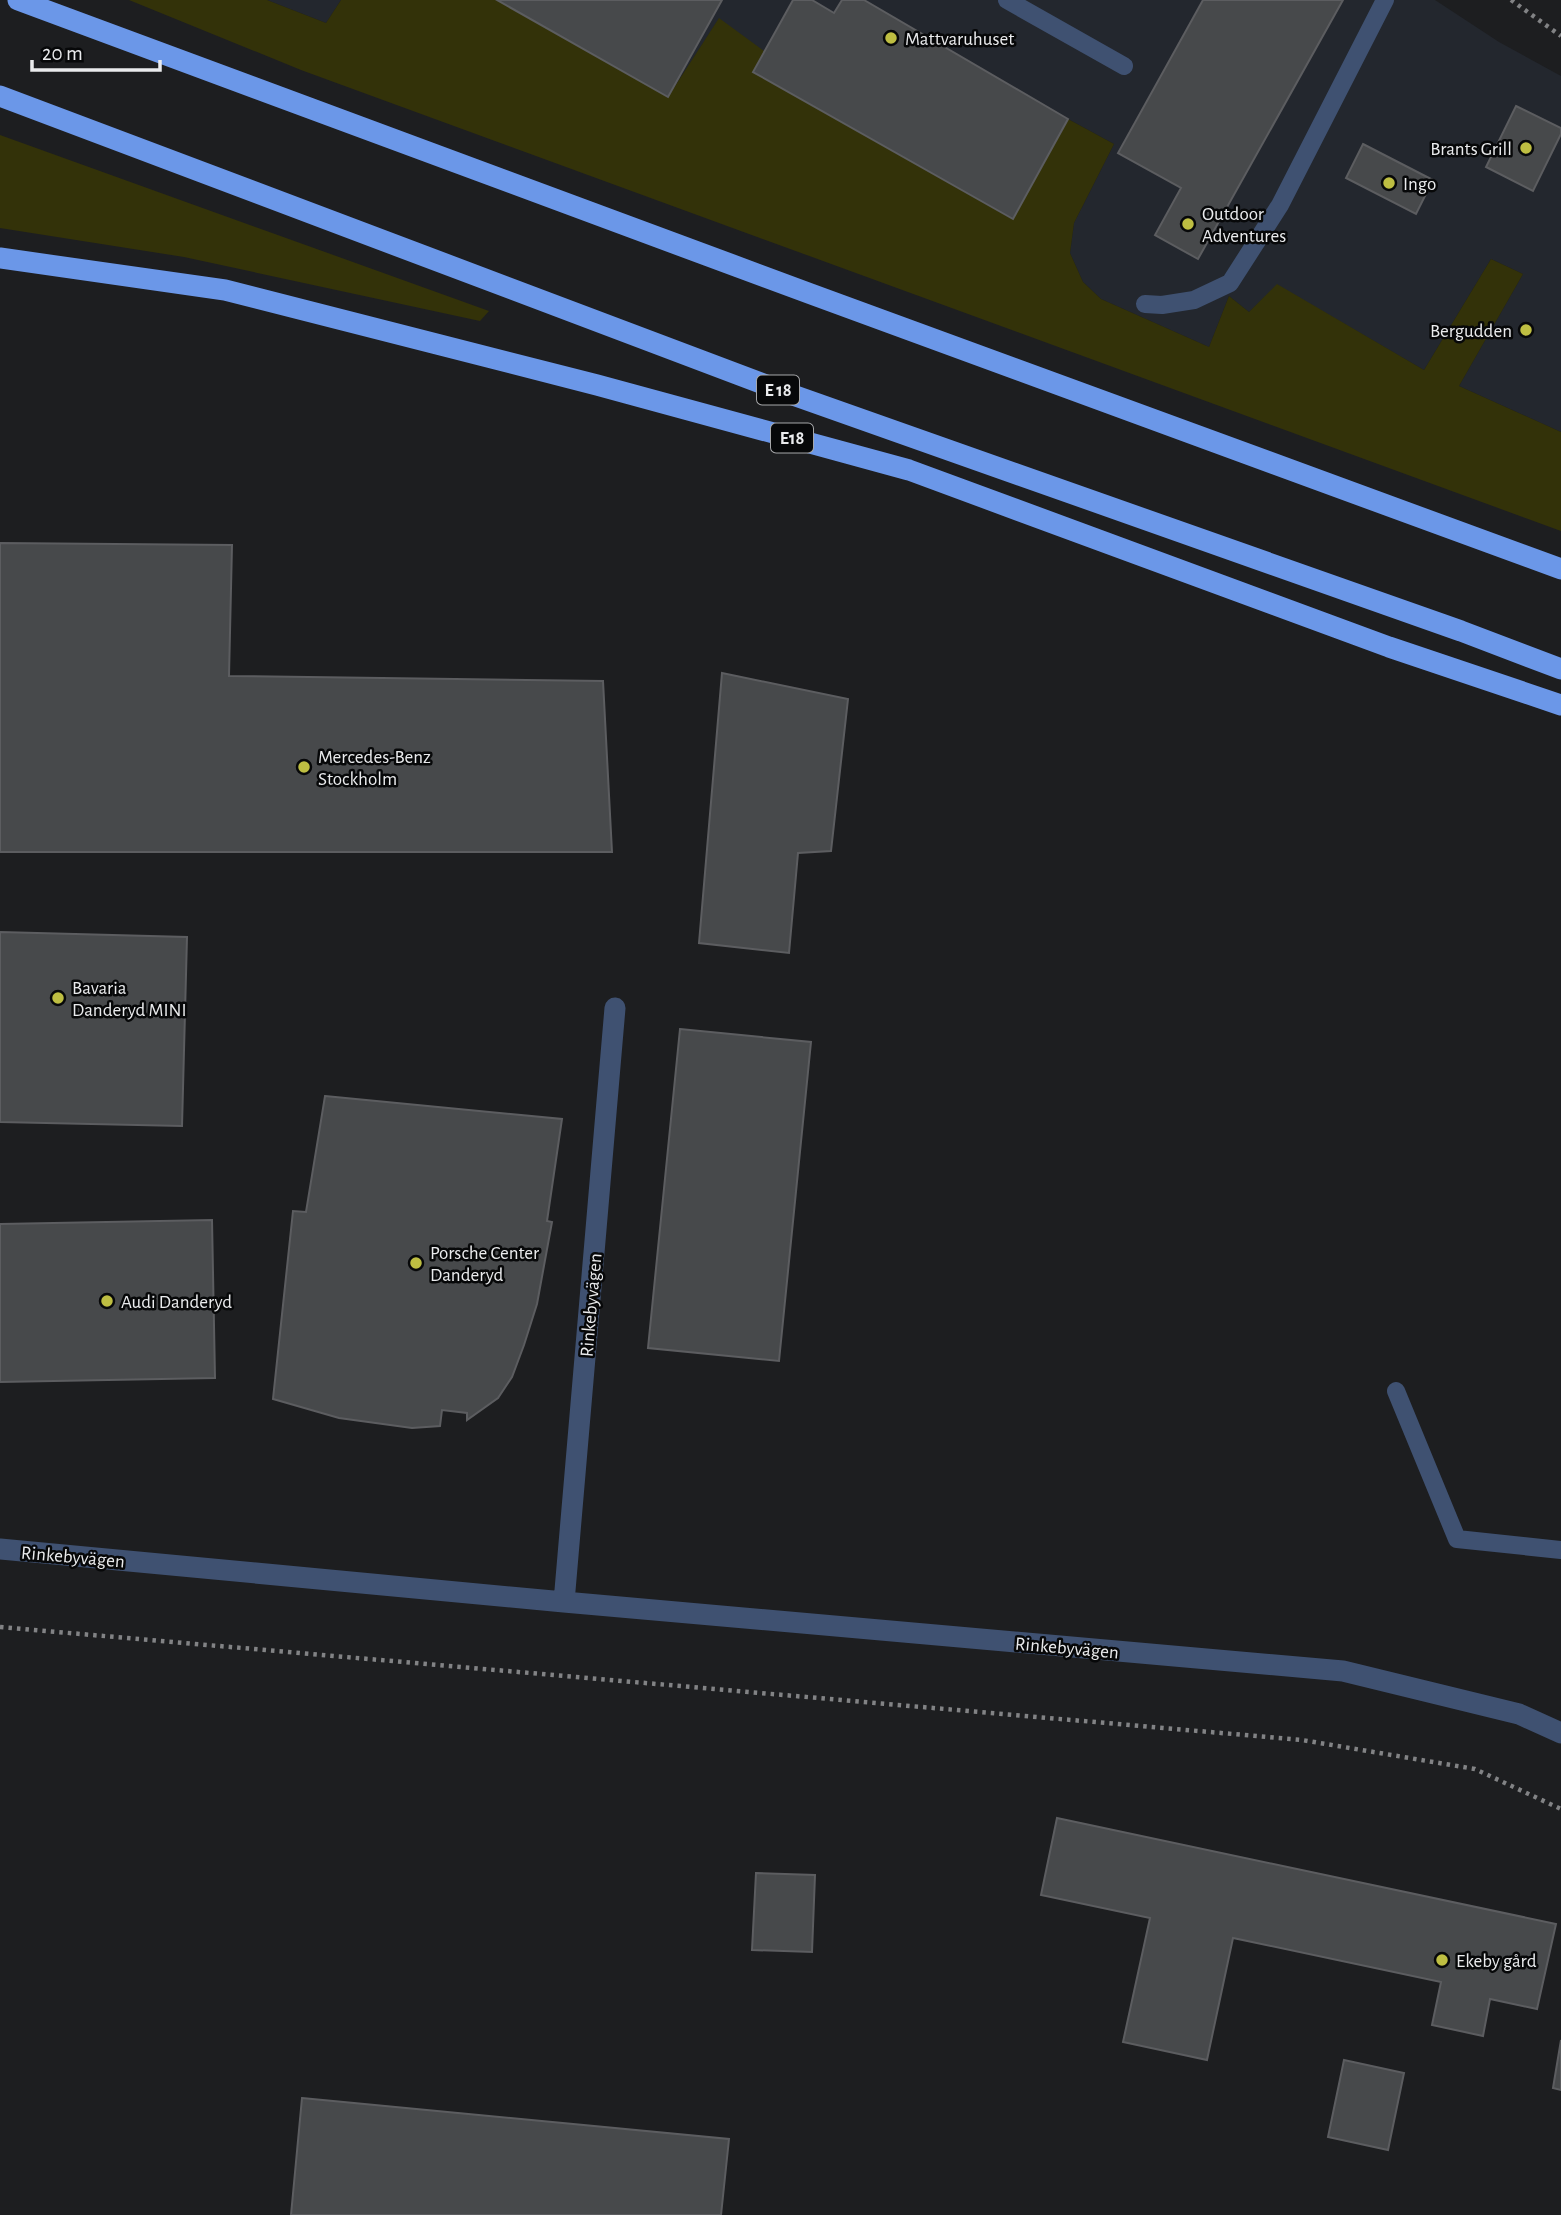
<svg xmlns="http://www.w3.org/2000/svg" width="1561" height="2215" font-family="'Alegreya Sans',sans-serif">
  <rect width="100%" height="100%" fill="#1d1e20"/>
  <path fill="#23272e" d="M267 0H341L326 23Z
    M497 0H1435L1499 42 1561 76V432L1459 386 1523 274 1491 259 1424 370 1277 285 1249 312 1229 296 1209 347 1101 299 1083 282 1070 253 1074 223 1114 144 1068 119 1013 219 753 72 719 19 668 97Z"/>
  <path fill="#333209" d="M129 0H267L326 23 341 0H497L668 97 719 18 764 51 753 72 1012 219 1068 119 1114 144 1074 223 1070 253 1083 282 1101 299 1209 347 1229 296 1249 312 1277 284 1424 370 1491 259 1523 274 1459 386 1561 432V531L301 70Z
    M0 135 489 311 480 321 184 257 0 228Z"/>
  <path fill="#47494b" stroke="#5c5d60" stroke-width="2" d="M497 0H722L668 97Z
    M793 0H812L834 13 842 0H864L1068 119 1013 219 753 72Z
    M1203 0H1343L1198 259 1155 235 1181 188 1118 153Z
    M1516 106 1561 128V134L1533 191 1486 167Z
    M1363 144 1433 180 1416 214 1346 178Z
    M0 543 232 545 229 676 603 681 612 852H0Z
    M722 673 848 699 831 851 798 853 789 953 699 943Z
    M0 932 187 937 182 1126 0 1122Z
    M680 1029 811 1042 779 1361 648 1348Z
    M325 1096 562 1119 547 1221 552 1222 537 1304 524 1345 512 1377 498 1398 467 1420V1413L442 1410 440 1426 412 1428 339 1418 273 1399 293 1211 306 1212Z
    M212 1220 215 1378 0 1382V1224Z
    M1057 1818 1556 1924 1537 2009 1490 1999 1483 2036 1432 2025 1441 1982 1233 1938 1207 2060 1123 2042 1150 1918 1041 1895Z
    M756 1873 815 1875 812 1952 752 1950Z
    M1561 2040V2090L1553 2088Z
    M1344 2060 1404 2073 1388 2150 1328 2137Z
    M302 2098 729 2139 721 2215H291Z"/>
  <g fill="none" stroke-linecap="round" stroke-linejoin="round">
    <path stroke="#828385" stroke-width="4.5" stroke-dasharray="3.5 5" stroke-linecap="butt" d="M1511 0 1561 36
      M0 1627 1302 1740 1475 1769 1561 1809"/>
    <path stroke="#3f5171" stroke-width="18" d="M1007 0 1124 66
      M1145 304 1162 305 1194 300 1230 283 1280 205 1385 0
      M1396 1391 1457 1539 1561 1550"/>
    <path stroke="#3f5171" stroke-width="21" d="M0 1549 564 1602 1343 1671 1519 1714 1561 1733
      M564 1602 615 1008"/>
    <path stroke="#6b97e8" stroke-width="21" d="M18 0 811 294 1561 569
      M0 96 790 394 1461 631 1561 669
      M0 258 225 290 597 385 909 470 1389 647 1561 705"/>
  </g>
  <g fill="#bebe42" stroke="#070809" stroke-width="2.5">
    <circle cx="891" cy="38" r="7"/>
    <circle cx="1526" cy="148" r="7"/>
    <circle cx="1389" cy="183" r="7"/>
    <circle cx="1188" cy="224" r="7"/>
    <circle cx="1526" cy="330" r="7"/>
    <circle cx="304" cy="767" r="7"/>
    <circle cx="58" cy="998" r="7"/>
    <circle cx="416" cy="1263" r="7"/>
    <circle cx="107" cy="1301" r="7"/>
    <circle cx="1442" cy="1960" r="7"/>
  </g>
  <g text-anchor="middle" stroke-width="5" stroke-linejoin="round" paint-order="stroke">
    <g fill="#070809" stroke="#a6a7a9" stroke-width="2">
      <rect x="757" y="375.5" width="42" height="29" rx="5"/>
      <rect x="771" y="423.5" width="42" height="29" rx="5"/>
    </g>
    <g font-size="18" font-weight="bold" fill="#eaebed">
      <text x="778" y="396">E 18</text>
      <text x="792" y="444">E18</text>
    </g>
    <g font-size="19" fill="#eaebed" stroke="#070809" text-anchor="start">
      <text x="905" y="45">Mattvaruhuset</text>
      <text x="1512" y="155" text-anchor="end">Brants Grill</text>
      <text x="1403" y="190">Ingo</text>
      <text x="1202" y="220">Outdoor<tspan x="1202" dy="22">Adventures</tspan></text>
      <text x="1512" y="337" text-anchor="end">Bergudden</text>
      <text x="318" y="763">Mercedes-Benz<tspan x="318" dy="22">Stockholm</tspan></text>
      <text x="72" y="994">Bavaria<tspan x="72" dy="22">Danderyd MINI</tspan></text>
      <text x="430" y="1259">Porsche Center<tspan x="430" dy="22">Danderyd</tspan></text>
      <text x="121" y="1308">Audi Danderyd</text>
      <text x="1456" y="1967">Ekeby gård</text>
    </g>
    <g font-size="19" fill="#eaebed" stroke="#070809">
      <text transform="translate(590 1305) rotate(-85)" y="7">Rinkebyvägen</text>
      <text transform="translate(73 1556) rotate(5)" y="7">Rinkebyvägen</text>
      <text transform="translate(1067 1647) rotate(5)" y="7">Rinkebyvägen</text>
    </g>
  </g>
  <path d="M32 60v10h128v-10" fill="none" stroke="#eaebed" stroke-width="3.5"/>
  <text x="42" y="60" font-size="21" fill="#eaebed" stroke="#070809" stroke-width="5" paint-order="stroke">20 m</text>
</svg>
